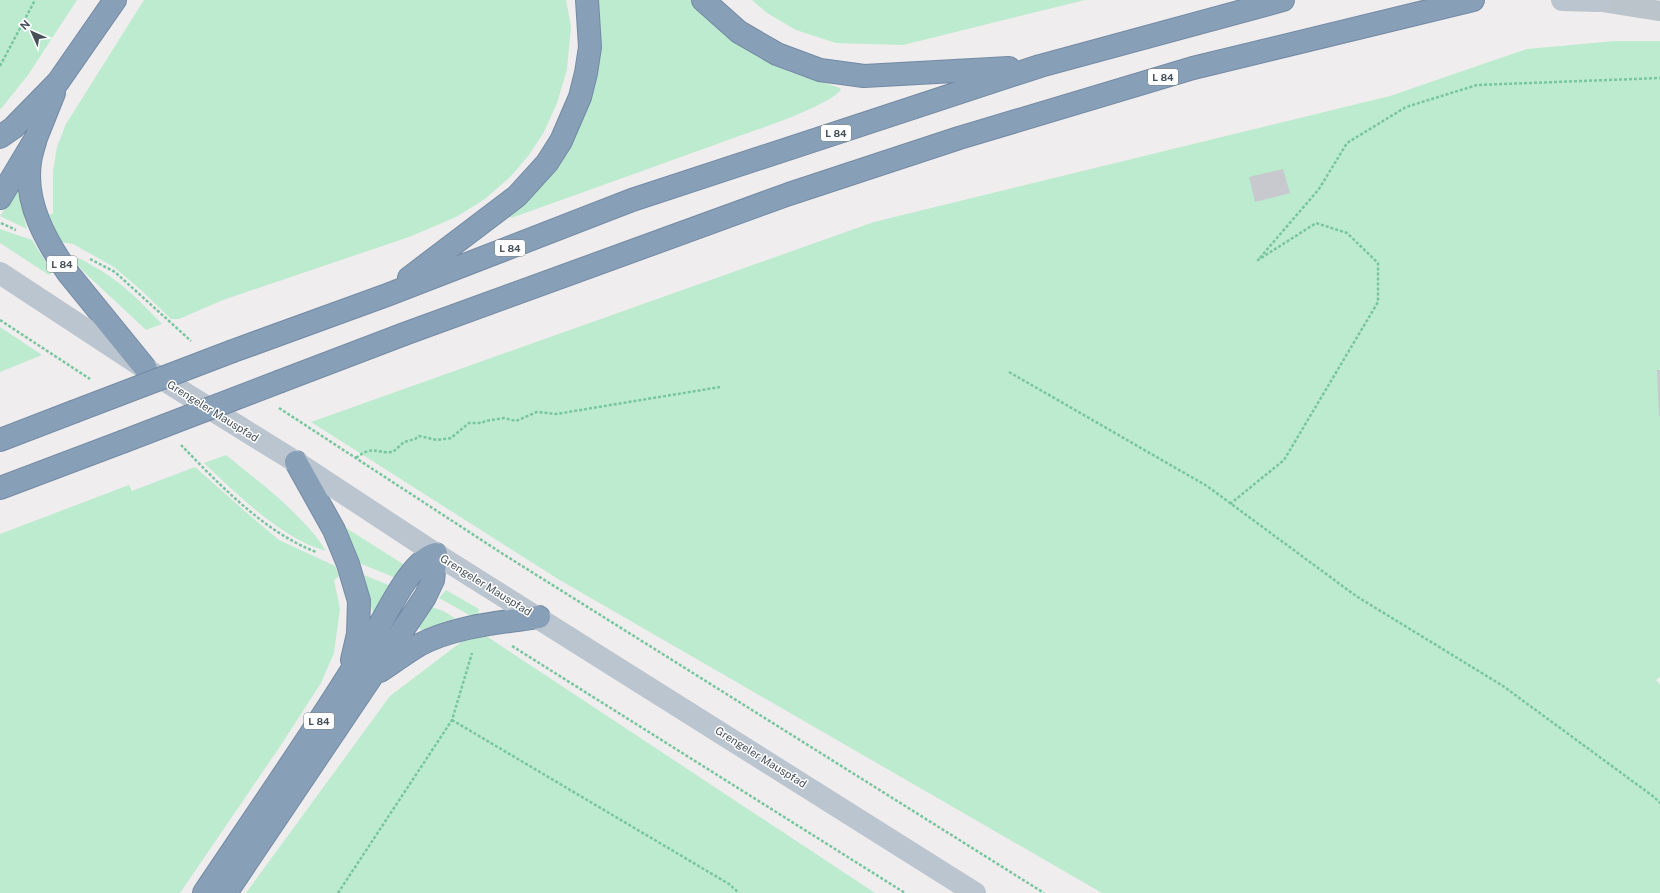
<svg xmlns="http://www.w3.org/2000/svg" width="1660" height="893" font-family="'Public Sans',sans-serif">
  <rect width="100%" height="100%" fill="#efeded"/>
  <path fill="#bdebcf" d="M0 0H77L28 75 0 110Z
    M144 0H566L571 26 567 69 557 103 544 132 529 155 511 176 485 199 456 217 409 237 223 300 179 319H171L141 290 114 267 73 244 61 242 49 215 53 213V171L57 147 66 124Z
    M598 0H691C721 29 753 58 793 73 808 79 825 82 840 88L841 90C825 108 753 131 728 140 656 166 584 192 511 218L507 215 521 205 600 35Z
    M752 0H1085L903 45 836 43 796 30 767 13Z
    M1615 41H1660V677L1656 680 1660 685V893H1102L558 579 311 422 874 222 1390 96 1527 49Z
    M17 191C21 194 24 220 27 229L0 216Z
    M0 229 32 240 52 272 49 275 0 243Z
    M71 257C79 257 85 261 91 265 120 280 139 300 162 324L146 330 82 270Z
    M0 327 42 355 0 372Z
    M226 455C259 482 304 515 326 551 318 548 310 546 303 542 266 523 235 492 204 463Z
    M195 467 247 513 279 540 335 566 339 576 334 580 340 609 334 653 321 683 281 745 180 893H0V534L129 485 132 491Z
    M343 526 403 564 396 578 359 563Z
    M364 575 391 586 374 612 372 611Z
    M446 590 479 609 478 614 471 616 439 598Z
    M432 607 443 611 455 618 422 630 417 627Z
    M477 630 875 893H246L390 696Z"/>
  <path fill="#c7c9cf" d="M1283 169 1290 193 1255 202 1249 177Z
    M1657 370H1660V416H1659Z"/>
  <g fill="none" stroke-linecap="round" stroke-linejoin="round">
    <defs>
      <path id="highway" d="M703 0 739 32 777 54 820 70 864 76 1009 68
        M0 137 13 128 58 82 115 0
        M36 138C34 146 31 154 30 162 24 203 46 241 68 273L146 369
        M0 198 36 138 54 93
        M409 278 517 196 547 163 561 141 580 97 586 73 590 47 587 0
        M233 351 387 295 632 200 1040 66 1283 0
        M281 381 407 333 789 194 959 138 1193 68 1473 0
        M0 440 73 412
        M296 462 334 530 348 564 359 601 358 634 352 660
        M0 488 122 442
        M380 671C393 663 405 653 419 645 455 626 498 623 539 617
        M204 893C263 805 324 717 379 626 391 606 412 560 436 554L433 580 425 597 226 893"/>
    </defs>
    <use href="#highway" stroke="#738aa4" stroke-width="24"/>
    <path stroke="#78c6a0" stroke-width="2.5" stroke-dasharray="3 2" stroke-linecap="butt" d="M0 66 35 0
      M1 223 16 230
      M90 259 115 272 191 341
      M0 320 90 379
      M1009 372 1207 486 1356 596 1503 686 1654 797 1660 803
      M279 408 503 554 1044 893
      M181 445C219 484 264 532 316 552
      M356 458C374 444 375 454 393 452L404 442 415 439 419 436 437 440 451 438 469 423H482L485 421 504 418 516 421 537 412 556 414 720 387
      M1230 504 1284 460 1378 302V263L1347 233 1316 223 1258 260 1319 189 1347 143 1406 107 1477 85 1660 78
      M512 646 905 893
      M452 720 729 884 739 893
      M338 893 452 720 472 653"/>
    <path stroke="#bcc4cb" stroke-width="20" d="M1597 1 1660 11"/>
    <path stroke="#bbc5d0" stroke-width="22" d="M1562 0 1597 1 1603 0
      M0 273 146 369 296 462 436 554 975 893"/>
    <use href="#highway" stroke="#889fb8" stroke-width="22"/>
    <defs>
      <path id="highway-bridge" d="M73 412 233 351
        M122 442 281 381"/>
    </defs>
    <use href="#highway-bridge" stroke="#738aa4" stroke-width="24" stroke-linecap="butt"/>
    <use href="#highway-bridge" stroke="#889fb8" stroke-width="22"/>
  </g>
  <g text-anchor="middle" stroke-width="3" stroke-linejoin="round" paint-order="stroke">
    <g fill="#fff" stroke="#7e848b" stroke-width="1">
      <rect x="1148" y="69" width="30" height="16" rx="3"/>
      <rect x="821" y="125" width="30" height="16" rx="3"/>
      <rect x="495" y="240" width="30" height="16" rx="3"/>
      <rect x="47" y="256" width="30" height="16" rx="3"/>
      <rect x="304" y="713" width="30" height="16" rx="3"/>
    </g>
    <g font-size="10" font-weight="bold" fill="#465059">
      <text x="1163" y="81">L 84</text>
      <text x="836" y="137">L 84</text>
      <text x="510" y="252">L 84</text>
      <text x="62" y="268">L 84</text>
      <text x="319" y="725">L 84</text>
    </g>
    <g font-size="11" fill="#465059" stroke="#fff">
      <text transform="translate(213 411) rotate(32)" y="4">Grengeler Mauspfad</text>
      <text transform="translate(486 585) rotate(32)" y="4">Grengeler Mauspfad</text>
      <text transform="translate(761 757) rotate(32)" y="4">Grengeler Mauspfad</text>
    </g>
  </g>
  <g transform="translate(32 32) rotate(315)" stroke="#ffffff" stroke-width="3" paint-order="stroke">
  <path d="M0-3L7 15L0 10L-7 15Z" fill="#465059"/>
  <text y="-6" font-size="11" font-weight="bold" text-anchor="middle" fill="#465059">N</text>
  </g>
</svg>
